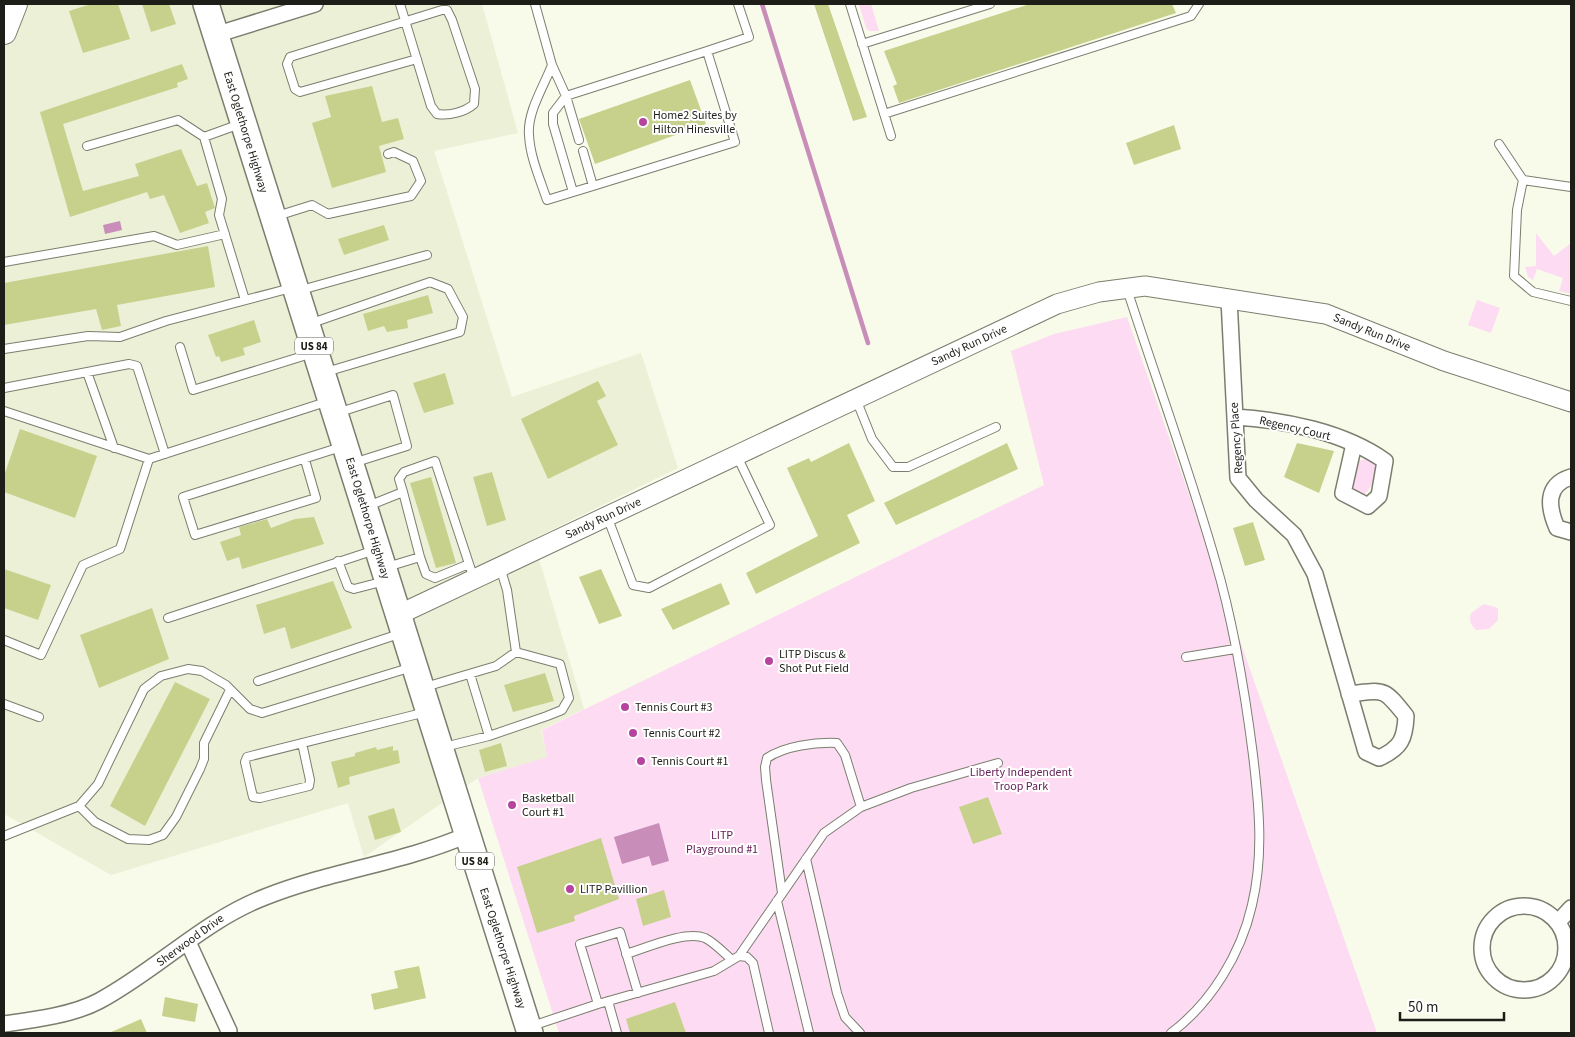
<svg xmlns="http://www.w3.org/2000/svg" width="1575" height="1037" font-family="'Source Sans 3',sans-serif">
  <rect width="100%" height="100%" fill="#f8fbea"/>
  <path fill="#ecf0d7" d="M4 4H482L518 133 434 151 512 397 641 353 678 468 533 539 584 709 541 730 548 757 478 778 364 857 348 803 111 875 4 814Z"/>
  <path fill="#fddcf3" d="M859 4H871L879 31H869L866 28Z
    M1536 233 1554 256 1571 243V294L1559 291 1563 278 1537 269 1533 280 1528 277 1525 267 1536 266Z
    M1477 300 1500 308 1491 333 1468 325Z
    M1127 317 1377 1033H559L478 778 547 757 542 730 1044 485 1011 351 1054 334Z
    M1367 458 1376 463C1377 473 1372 490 1363 495L1350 488 1359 461Z
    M1484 604 1498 608V620L1489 629 1476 630C1470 625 1469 620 1471 613Z"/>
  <path fill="#c88eb9" d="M120 221 122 230 105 234 103 225Z
    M659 823 669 861 652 866 649 856 622 864 614 837Z"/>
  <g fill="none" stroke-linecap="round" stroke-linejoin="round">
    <path stroke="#c88eb9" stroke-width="4.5" d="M762 4 868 343"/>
  </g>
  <path fill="#c7d18c" d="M91 4H118L130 39 83 53 69 11Z
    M142 4H169L176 24 151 32Z
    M814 4H828L867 117 853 121Z
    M1030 4H1172L1176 13 899 103 893 86 897 84 884 51Z
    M182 64 188 79 177 83 178 87 63 124 83 191 139 176 135 164 181 149 197 186 207 183 215 208 205 212 209 223 180 233 164 195 150 199 147 192 70 217 40 112Z
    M690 80 706 124 595 164 579 119Z
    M372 86 382 122 398 118 404 139 379 146 386 172 332 188 312 123 331 117 325 96Z
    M1174 125 1181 149 1134 165 1126 143Z
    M384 225 389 240 344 255 338 239Z
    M208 246 215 287 117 305 121 326 102 330 96 309 4 325V283Z
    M428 295 433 313 407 320 408 328 387 332 384 326 368 331 363 314Z
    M254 320 261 342 243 348 245 355 221 362 219 356 216 357 208 335Z
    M445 373 454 404 424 413 413 383Z
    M598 381 606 396 597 401 618 445 548 479 521 419Z
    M20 429 97 456 75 518 4 492V476Z
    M849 443 875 501 847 515 860 543 756 594 746 573 818 536 787 468 809 458 811 462Z
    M1007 443 1018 469 896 525 884 503Z
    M1297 443 1334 451 1319 493 1284 477Z
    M492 472 506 520 487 526 473 477Z
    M431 477 456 563 436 568 410 483Z
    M314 517 324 544 242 569 239 557 227 561 220 542 241 535 239 527 267 519 271 528 295 519Z
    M1253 522 1265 560 1245 566 1233 528Z
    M4 569 51 585 38 620 4 608Z
    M601 569 622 616 599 624 579 577Z
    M333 581 352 628 291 649 285 627 264 634 256 605Z
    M721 583 730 604 673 630 661 609Z
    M152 608 169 659 99 688 80 635Z
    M545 673 554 701 513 712 504 685Z
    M175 682 210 699 145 826 110 806Z
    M501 743 507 766 485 772 479 750Z
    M393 746V751L398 750 400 763 349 777 350 784 338 788 331 762 355 756V753L376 747 377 750Z
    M988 797 1002 834 973 844 959 807Z
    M394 808 401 832 375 840 368 816Z
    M601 838 619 899 574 916 575 921 537 933 517 867Z
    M664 890 671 917 643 926 636 899Z
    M419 966 426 998 374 1010 371 994 398 988 394 971Z
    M165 997 198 1004 195 1022 162 1016Z
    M675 1002 686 1033H630L626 1019Z
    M141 1019 147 1033H109Z"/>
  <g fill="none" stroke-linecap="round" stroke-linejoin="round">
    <defs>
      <path id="service" d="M400 4 431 106 437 114C449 116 465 112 474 104L475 89 452 20 447 10H442L290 57 287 64 295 89 300 92 417 59
        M535 4 552 65 566 96 579 140
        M850 4 891 136
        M862 44 990 4
        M707 51 749 37 738 4
        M552 65C544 86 527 112 529 135 530 157 540 179 547 200L593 186
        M884 114 1191 16 1199 4
        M204 137 240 124
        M1499 144 1523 180 1517 210 1514 276 1533 292 1571 301
        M87 146 178 120 204 137 222 199 219 215 245 300
        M1523 180 1571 187
        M573 192 553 124V113L566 96 707 51 735 142 593 186 583 151
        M277 216 312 205 328 214 411 196 421 181 413 161 394 152 388 154
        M4 262 154 236 177 245 225 234
        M1127 289C1156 379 1189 469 1215 560 1233 621 1245 692 1253 755 1259 805 1264 855 1252 905 1241 954 1211 1003 1171 1033
        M301 290 427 255
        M309 324 430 282 448 289 463 317 460 332 326 372
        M180 347 193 390 313 353
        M4 349 88 336 120 337 166 321 291 288
        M87 372 114 448
        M4 388 129 364 137 366 165 454
        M856 399 872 439 893 467H908L996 427
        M4 411 149 459
        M337 413 393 395 407 446 353 463
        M305 460 316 498 195 535 183 497 341 447
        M403 492 420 557
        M368 506 403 492 399 479 404 472 435 461 474 579
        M607 516 633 585 649 588 770 525 737 456
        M338 561 348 587 354 589 385 581
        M387 567 420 557 426 574 435 578 469 564
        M168 618 375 550
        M4 640 41 655 83 565 120 549 149 459 329 401
        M1186 657 1235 649
        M470 674 489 736
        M258 681 402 633
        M425 687 496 666 516 652 507 590 500 567
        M4 704 39 717
        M302 743 310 780 309 786 260 798 253 797 245 762 247 757 251 756 426 712
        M444 747 489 736 547 716 562 710 569 698 560 664 516 652
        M79 806 95 822 128 839 149 840 163 835 176 817 200 769 204 759V743L230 690
        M4 836 79 806 98 784 144 689 161 676 188 669 202 671 226 685 250 709 262 713 412 667
        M806 859 837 993 845 1017 860 1033
        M782 893 766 780 765 767 767 758C785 746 815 742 837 743L845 755 861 807
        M777 901 809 1033
        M626 954C646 948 686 930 705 938 715 943 724 953 732 960
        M739 956 747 957 753 963 769 1033
        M608 1001 617 1033
        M598 1004 580 944 620 932 638 993
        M532 1026 598 1004 714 971 739 956 824 833 861 807 911 788 998 763"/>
      <path id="minor" d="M215 35 315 4
        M1229 299 1238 478 1256 500 1294 535 1315 574 1366 752 1379 758C1401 748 1405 739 1406 716 1383 687 1385 690 1349 694
        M1235 417C1285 420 1344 432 1385 461L1379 496 1368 506 1343 493 1354 444
        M1571 477C1545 485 1548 507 1557 528L1571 532
        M1482 948a42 42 0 1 1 84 0a42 42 0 1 1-84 0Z
        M1558 922 1571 908
        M188 942 229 1031
        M4 1024C33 1020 73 1015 99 1001 157 970 203 921 265 897 330 871 402 863 467 835"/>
      <path id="tertiary" d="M398 615 1057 304 1099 292 1145 286 1326 314 1444 361 1571 402"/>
      <path id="primary" d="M4 32 15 4"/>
      <path id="trunk" d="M206 4 530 1033"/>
    </defs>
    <use href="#service" stroke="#7b7e6e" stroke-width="10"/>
    <use href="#minor" stroke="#7b7e6e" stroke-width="18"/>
    <use href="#tertiary" stroke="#7b7e6e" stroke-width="21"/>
    <use href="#primary" stroke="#7b7e6e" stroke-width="26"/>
    <use href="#trunk" stroke="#7b7e6e" stroke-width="28"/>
    <use href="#service" stroke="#fff" stroke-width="8"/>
    <use href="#minor" stroke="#fff" stroke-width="15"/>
    <use href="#tertiary" stroke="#fff" stroke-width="19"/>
    <use href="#primary" stroke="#fff" stroke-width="24"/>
    <use href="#trunk" stroke="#fff" stroke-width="25"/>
  </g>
  <g fill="#b6449f" stroke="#fff" stroke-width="2">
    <circle cx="643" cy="122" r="5"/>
    <circle cx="769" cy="661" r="5"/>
    <circle cx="625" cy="707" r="5"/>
    <circle cx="633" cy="733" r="5"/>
    <circle cx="641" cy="761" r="5"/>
    <circle cx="512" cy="805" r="5"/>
    <circle cx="570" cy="889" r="5"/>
  </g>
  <g text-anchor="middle" stroke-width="4" stroke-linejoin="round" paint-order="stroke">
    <g fill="#fff" stroke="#61625d" stroke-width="1">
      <rect x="295" y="337.5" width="38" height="17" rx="4"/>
      <rect x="456" y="852.5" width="38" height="17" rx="4"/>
    </g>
    <g font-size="11" font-weight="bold" fill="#1d1e18">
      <text x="314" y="350">US 84</text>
      <text x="475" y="865">US 84</text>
    </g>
    <g font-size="12" fill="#1d1e18" stroke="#fff" text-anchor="start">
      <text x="653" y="119">Home2 Suites by<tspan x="653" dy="14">Hilton Hinesville</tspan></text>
      <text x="779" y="658">LITP Discus &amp;<tspan x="779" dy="14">Shot Put Field</tspan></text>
      <text x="635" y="711">Tennis Court #3</text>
      <text x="643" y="737">Tennis Court #2</text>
      <text x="651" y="765">Tennis Court #1</text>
      <text x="522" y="802">Basketball<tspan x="522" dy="14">Court #1</tspan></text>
      <text x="580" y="893">LITP Pavillion</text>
    </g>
    <g font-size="12" fill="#1d1e18" stroke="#fff">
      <text transform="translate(246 132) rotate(73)" y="4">East Oglethorpe Highway</text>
      <text transform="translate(1372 332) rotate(22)" y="4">Sandy Run Drive</text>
      <text transform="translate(969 345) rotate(-25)" y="4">Sandy Run Drive</text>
      <text transform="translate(1295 428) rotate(13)" y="4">Regency Court</text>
      <text transform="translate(1236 438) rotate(-94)" y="4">Regency Place</text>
      <text transform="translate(368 518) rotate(73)" y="4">East Oglethorpe Highway</text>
      <text transform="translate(603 518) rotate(-25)" y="4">Sandy Run Drive</text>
      <text transform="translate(190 940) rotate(-36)" y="4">Sherwood Drive</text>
      <text transform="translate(503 948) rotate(72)" y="4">East Oglethorpe Highway</text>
    </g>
    <g font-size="12" fill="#662158" stroke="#fff">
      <text x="1021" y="776">Liberty Independent<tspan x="1021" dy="14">Troop Park</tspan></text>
      <text x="722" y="839">LITP<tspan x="722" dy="14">Playground #1</tspan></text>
    </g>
  </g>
  <rect width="1575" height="1037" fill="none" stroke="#1d1e18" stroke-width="10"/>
  <path d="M1400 1012v8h104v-8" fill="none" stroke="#1d1e18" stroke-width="2.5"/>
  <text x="1408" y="1012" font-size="15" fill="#1d1e18" stroke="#ffffff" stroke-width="4" paint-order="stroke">50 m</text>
</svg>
